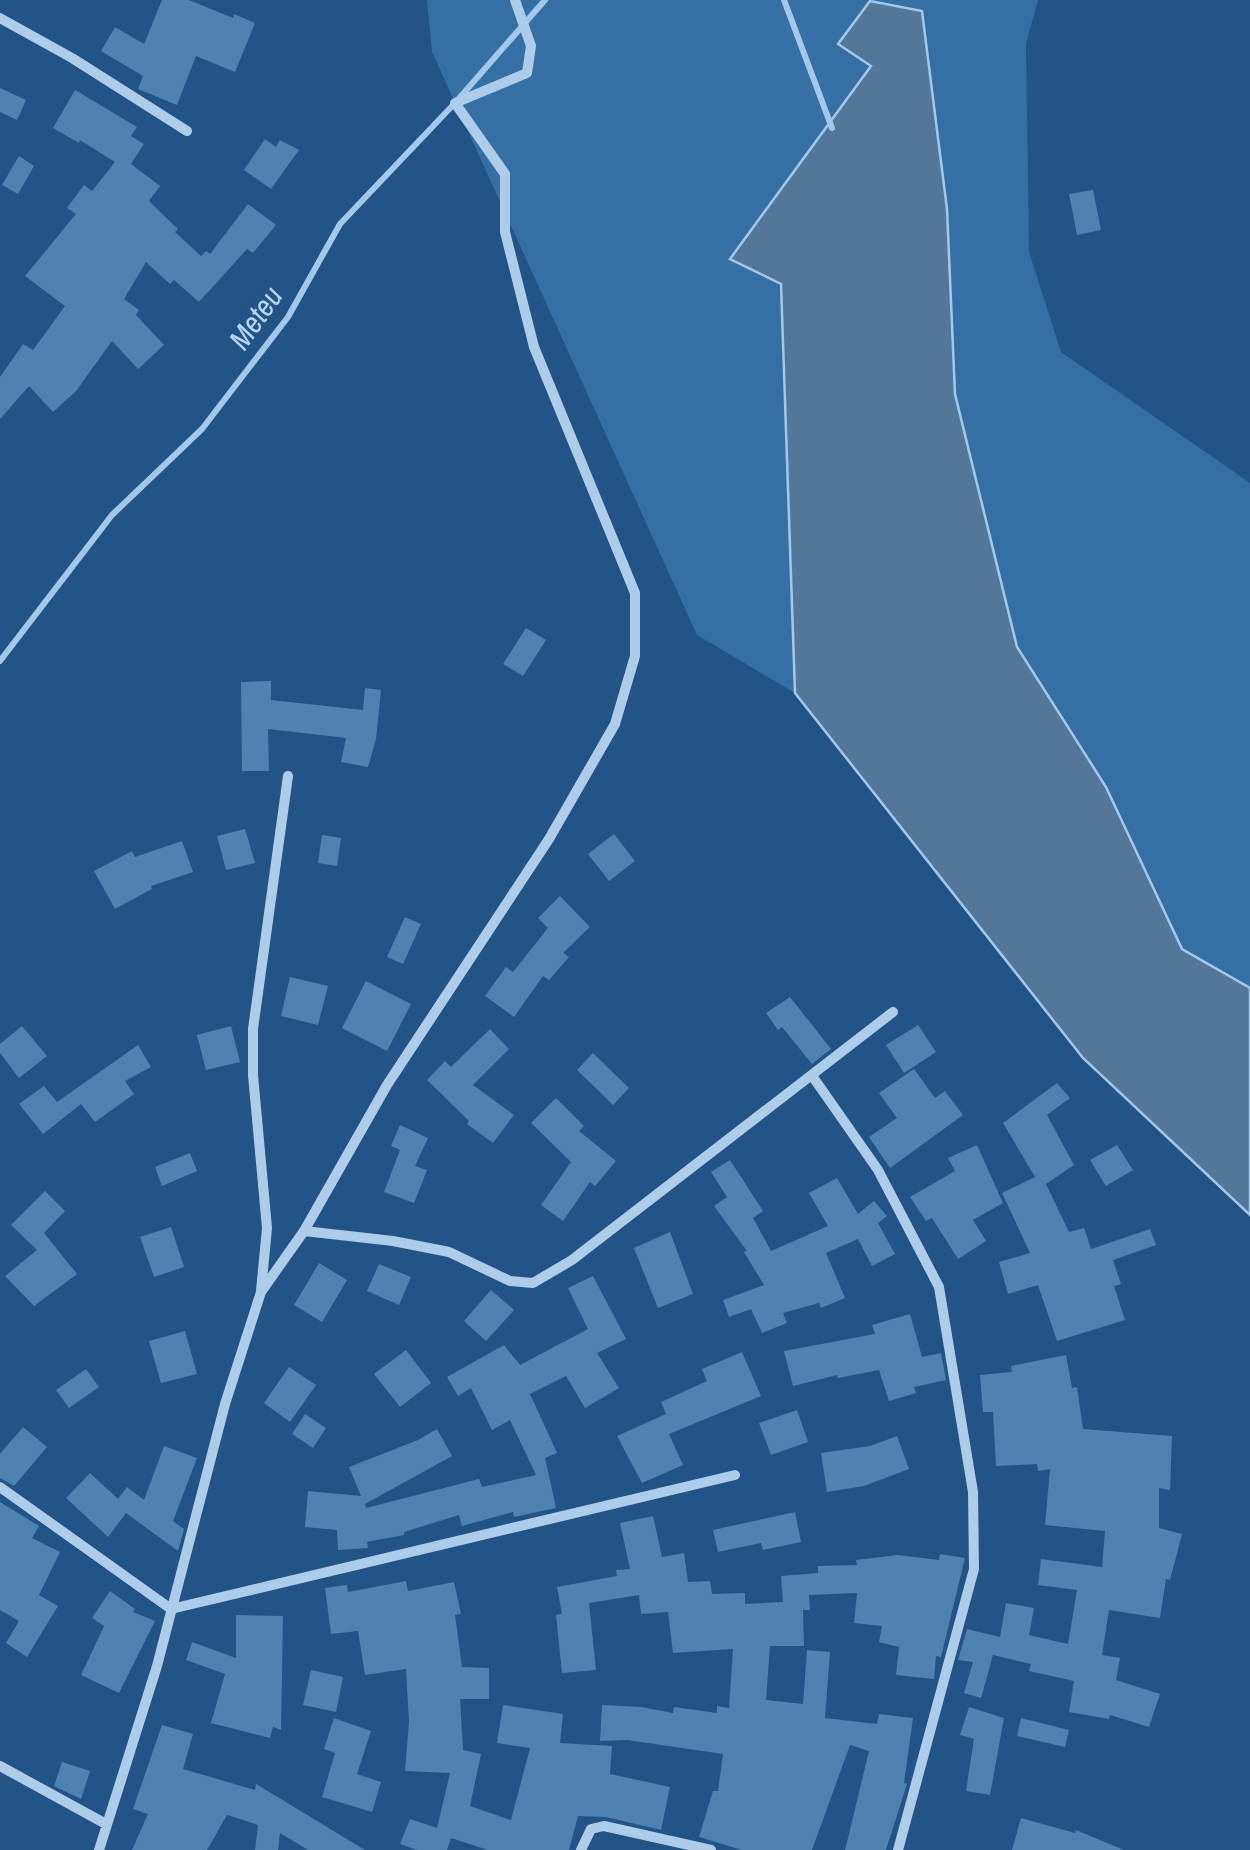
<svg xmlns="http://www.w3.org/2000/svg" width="1250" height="1850" font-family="'Archivo Narrow',sans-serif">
  <rect width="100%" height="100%" fill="#225487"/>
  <path fill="#366fa4" d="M427 0H1038L1026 44 1029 252 1061 352 1250 483V988L1182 949 1106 787 1017 647 955 394 947 209 871 66 730 259 781 284 795 693 697 635 432 52Z"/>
  <path fill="#53779a" stroke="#a1c8eb" stroke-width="2.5" d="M870 1 922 11 947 209 955 394 1017 647 1106 787 1182 949 1250 988V1215L1083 1058 795 693 781 284 730 259 871 66 838 44Z"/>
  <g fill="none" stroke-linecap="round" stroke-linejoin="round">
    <path stroke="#a1c8eb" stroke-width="6" d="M784 0 832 128
      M0 661 112 515 202 429 288 317 340 224 455 103 545 0"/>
  </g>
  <path fill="#4f81b1" d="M162 0H189L233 18 234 14 255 23 235 72 196 56 177 105 138 89 143 76 101 51 115 27 144 44Z
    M0 88 26 100 17 120 0 112Z
    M75 90 137 127 131 136 144 144 131 164 160 186 149 201 178 229 175 232 201 256 206 251 210 254 248 204 276 225 253 253 247 249 199 302 174 280 170 284 146 262 124 299 139 310 136 315 164 345 138 369 112 341 76 391 53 412 29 386 0 419V377L23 344 33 350 65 306 25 276 76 214 67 208 84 185 92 191 115 162 80 140 79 143 53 128Z
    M265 139 276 147 280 140 299 150 271 189 244 170Z
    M19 156 34 166 18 194 2 185Z
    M1093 190 1101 230 1077 235 1069 194Z
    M526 628 546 640 523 676 503 664Z
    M271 681V700L363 710 365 688 381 690 376 739 368 767 341 762 346 738 268 729 269 771H242L241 682Z
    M245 829 255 863 226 870 217 836Z
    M614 834 635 861 609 881 588 854Z
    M322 835 341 838 337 866 318 863Z
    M182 841 193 872 151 886 152 889 115 909 94 871 132 851 135 857Z
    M560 896 590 927 563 953 569 957 549 980 543 976 514 1017 485 996 506 967 513 972 548 928 538 918Z
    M405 917 421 924 403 964 387 957Z
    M290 977 328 986 318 1025 281 1016Z
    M366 981 411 1004 387 1051 342 1028Z
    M790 997 831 1049 812 1064 782 1027 778 1030 766 1013Z
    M918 1025 936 1052 904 1073 886 1045Z
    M22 1026 47 1056 19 1078 0 1053V1044Z
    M231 1026 240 1062 206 1070 197 1035Z
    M490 1029 509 1049 473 1085 514 1115 493 1143 467 1124 469 1121 427 1080 445 1061 451 1067Z
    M138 1045 151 1067 125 1081 134 1094 95 1122 81 1104 43 1134 19 1104 44 1086 57 1102Z
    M593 1053 629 1088 613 1105 577 1070Z
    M914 1069 935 1098 945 1091 963 1115 890 1168 869 1137 897 1118 879 1093Z
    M1057 1083 1070 1098 1047 1115 1074 1165 1046 1184 1069 1232 1084 1228 1091 1249 1150 1229 1156 1245 1113 1260 1121 1284 1114 1286 1125 1320 1057 1341 1038 1285 1008 1294 999 1262 1030 1253 1002 1193 1035 1177 1003 1123Z
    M556 1098 584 1126 579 1131 616 1161 595 1186 590 1182 563 1221 541 1205 571 1162 531 1123Z
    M400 1125 428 1138 415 1166 427 1170 414 1203 384 1192 400 1150 391 1146Z
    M977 1145 1003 1203 973 1220 986 1241 958 1259 932 1218 926 1221 910 1197 955 1171 948 1158Z
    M1117 1145 1133 1170 1106 1186 1090 1160Z
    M190 1153 197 1171 162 1186 155 1167Z
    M730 1160 763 1211 753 1218 771 1251 828 1226 809 1193 837 1178 858 1214 874 1201 887 1216 878 1223 895 1254 872 1266 858 1239 826 1253 845 1298 821 1308 819 1303 783 1313 787 1323 762 1333 751 1309 729 1317 723 1300 764 1285 744 1252 747 1251 714 1206 727 1197 711 1172Z
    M45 1191 65 1211 44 1233 77 1274 34 1306 5 1276 37 1250 11 1225Z
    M171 1227 184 1267 154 1277 140 1237Z
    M670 1232 693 1294 658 1308 634 1248Z
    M319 1263 347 1280 322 1322 294 1305Z
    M379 1264 411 1277 399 1305 367 1291Z
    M593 1276 626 1339 597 1353 619 1388 585 1408 566 1376 530 1394 557 1453 545 1458 556 1508 514 1517 513 1512 462 1526 459 1515 404 1532V1535L367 1542 368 1548 338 1550 337 1530 305 1527 308 1491 361 1496 349 1467 418 1440 437 1429 452 1456 365 1504 366 1508 479 1479 482 1487 536 1475 510 1420 492 1430 471 1388 458 1396 447 1377 504 1345 520 1365 588 1329 568 1288Z
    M491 1290 514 1310 486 1341 464 1321Z
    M910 1314 922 1357 941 1353 946 1380 914 1387 916 1393 889 1401 879 1370 838 1378 837 1375 793 1386 784 1351 875 1334 872 1325Z
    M185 1331 197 1374 161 1383 149 1341Z
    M406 1350 431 1383 400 1407 374 1374Z
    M742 1352 761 1396 669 1434 683 1465 642 1483 617 1436 666 1414 661 1402 707 1381 702 1369Z
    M1066 1355 1072 1388 1077 1387 1083 1429 1172 1436 1170 1490 1159 1488V1528L1182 1534 1170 1580 1166 1579 1160 1618 1109 1610 1102 1655 1120 1658 1116 1680 1160 1694 1149 1727 1110 1715 1109 1719 1069 1712 1074 1681 1029 1671 1031 1664 993 1655 981 1698 964 1693 973 1662 958 1660 967 1629 1000 1637 1006 1603 1034 1608 1029 1635 1068 1644 1077 1590 1038 1585 1041 1559 1102 1567 1105 1531 1045 1525 1050 1469 1038 1471 1037 1464 996 1466 993 1412H983L980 1375 1012 1372 1011 1366Z
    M289 1367 316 1385 290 1422 264 1403Z
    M86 1369 99 1387 69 1408 56 1390Z
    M797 1410 808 1442 771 1455 759 1423Z
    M305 1414 326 1428 313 1448 292 1434Z
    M23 1427 47 1447 14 1486 0 1478V1454Z
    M897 1436 909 1469 864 1486 827 1492 821 1453 870 1446Z
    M164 1446 197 1458 173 1521 184 1529 178 1551 126 1513 108 1537 66 1498 90 1473 118 1499 127 1487 144 1500Z
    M0 1498V1502L39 1526 32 1538 60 1552 39 1595 58 1606 27 1657 6 1643 19 1621 0 1610Z
    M795 1512 801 1542 763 1550 761 1543 718 1552 713 1530Z
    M653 1516 662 1557 684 1553 688 1582 710 1581 712 1594 745 1593V1604L783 1602 781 1576 818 1573V1566L857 1565 856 1560 898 1555 939 1560 940 1554 965 1558 941 1657 936 1656 934 1679 896 1675 899 1647 879 1642 882 1626 854 1623 857 1593 809 1595 810 1610H803L804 1646H770L766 1700 803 1704 807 1650 830 1652 825 1718 877 1724 879 1714 913 1718 904 1783 907 1784 886 1850H845L869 1751 850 1745 812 1850H742L699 1837 713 1791H718L723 1754 627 1740 600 1741 602 1705 641 1707 673 1713 674 1707 717 1713V1706L729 1708 733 1649 673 1653 668 1612 641 1614 639 1595 589 1603 596 1670 562 1673 556 1615 562 1614 557 1587 617 1576 616 1570 630 1569 620 1523Z
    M406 1581 408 1591 454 1582 461 1614 455 1615 462 1667 489 1668V1699H460L463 1750 481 1754 470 1806 511 1820 530 1748 497 1743 503 1705 563 1714 560 1743 612 1746 610 1774 670 1787 661 1830 606 1817 578 1816 569 1850H488L451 1838 447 1850H417L400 1844 410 1819 437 1828 450 1773 405 1771 409 1722 406 1669 365 1675 358 1631 331 1634 325 1588 347 1585 348 1592Z
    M110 1591 135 1609 133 1612 155 1621 119 1693 81 1675 104 1626 92 1618Z
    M236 1615 283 1616 281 1730 273 1727 270 1738 211 1723 225 1674 186 1660 192 1642 236 1658Z
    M311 1670 343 1677 336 1712 303 1705Z
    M969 1707 1004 1718 990 1795 966 1791 974 1739 960 1735Z
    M334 1718 371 1731 357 1774 381 1782 372 1812 322 1797 335 1753 324 1749Z
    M1021 1718 1069 1730 1065 1747 1017 1736Z
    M162 1725 193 1734 183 1769 255 1790 256 1784 365 1850H308L280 1833 278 1850H255L258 1825 227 1815 207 1850H132L148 1814 133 1809Z
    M62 1762 90 1771 81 1799 54 1786Z
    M1021 1818 1075 1833 1076 1830 1124 1850H1012Z"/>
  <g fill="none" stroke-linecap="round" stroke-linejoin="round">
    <path stroke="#adccea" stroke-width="10" d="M0 18 72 58 187 131
      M813 1077 878 1170 939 1287 973 1492 974 1569 898 1850
      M304 1231 393 1241 449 1252 510 1281 533 1283 572 1260 893 1012
      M261 1291 267 1228 253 1075V1029L288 776
      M0 1487 171 1609 735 1475
      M0 1766 106 1824
      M99 1850 157 1666 225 1404 261 1292 304 1231 387 1085 549 839 615 724 635 656V593L534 347 505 232V174L455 103 527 73 531 46 515 0
      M581 1850 591 1829 604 1826 711 1850"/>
  </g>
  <g text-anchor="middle" stroke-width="10" stroke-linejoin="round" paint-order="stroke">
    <g font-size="30" font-style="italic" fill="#b9d6f1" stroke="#225487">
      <text transform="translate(256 318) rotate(-55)" y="10">Meteu</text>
    </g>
  </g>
</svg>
